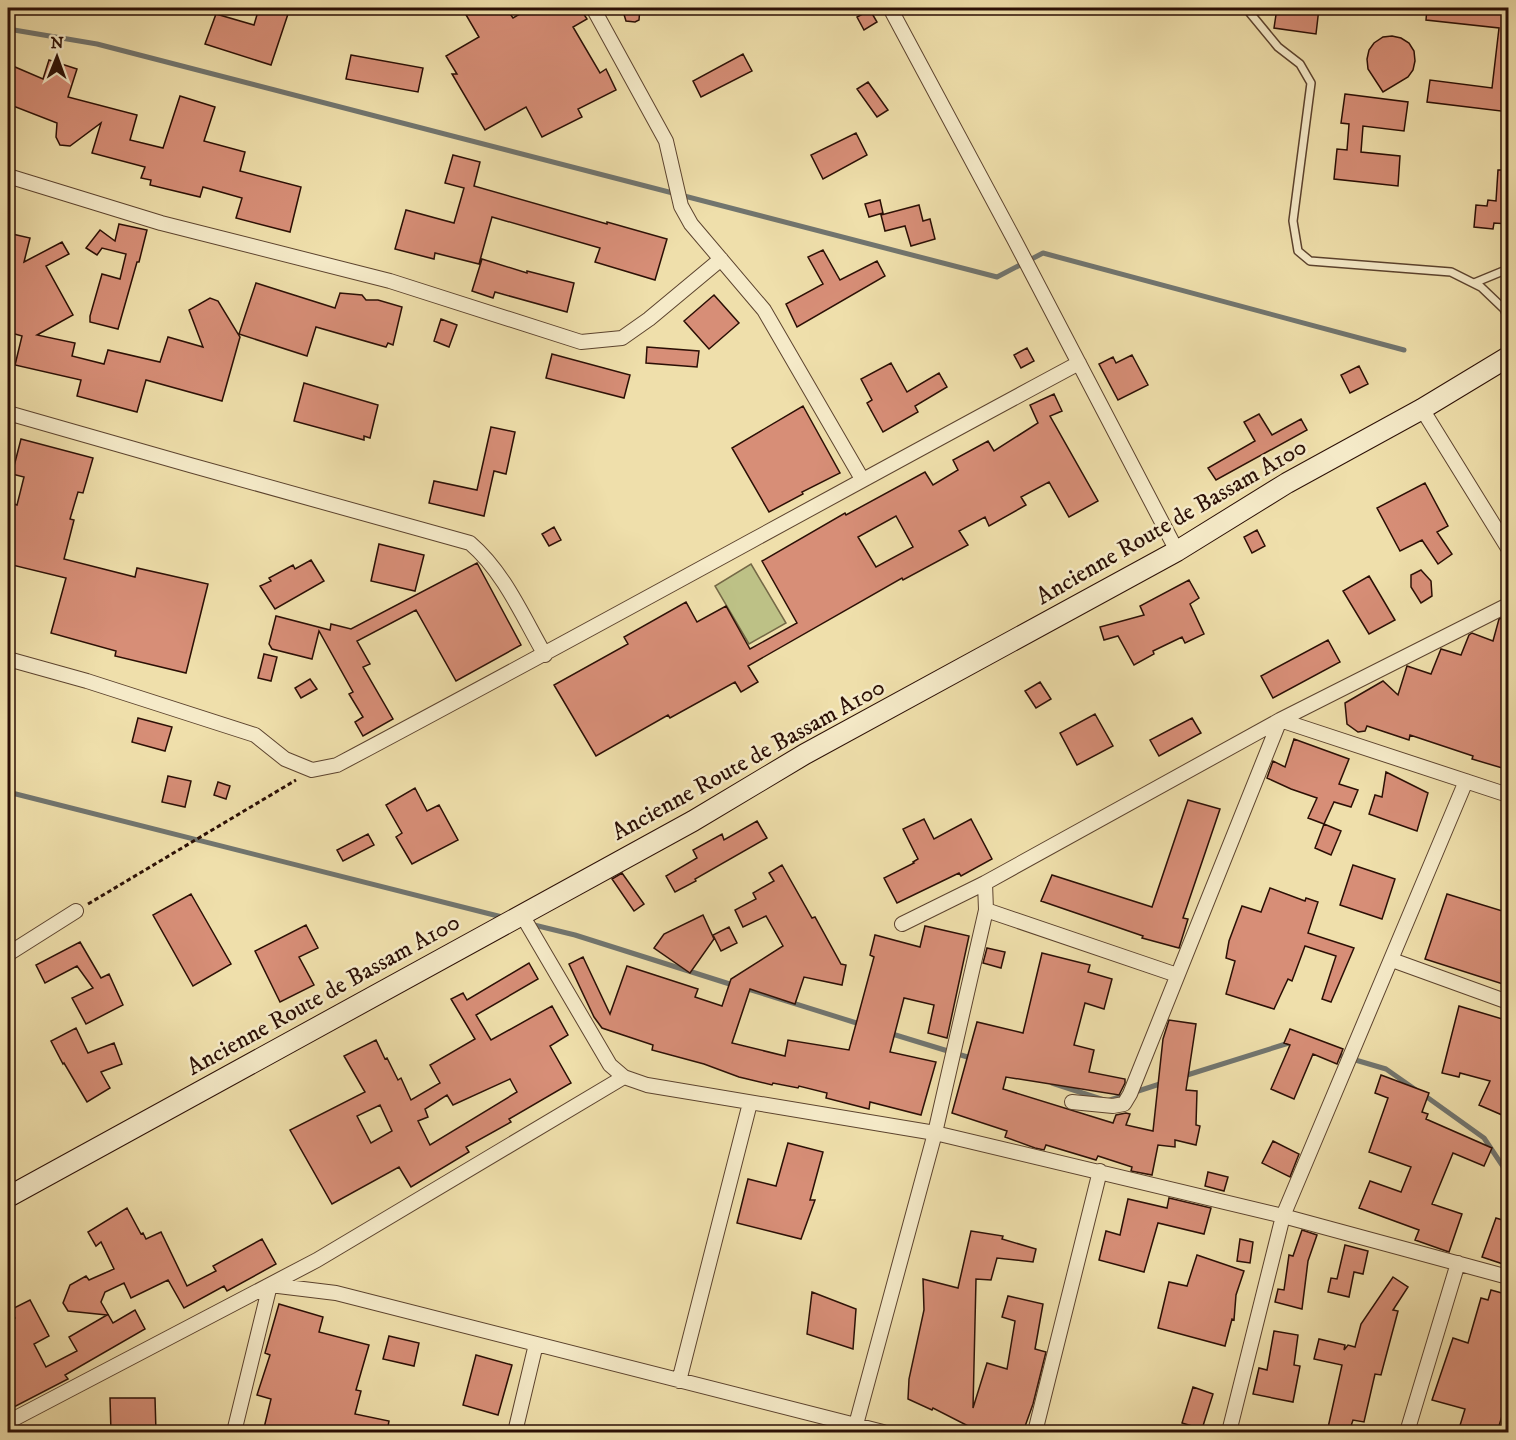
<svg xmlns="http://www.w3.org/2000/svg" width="1516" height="1440" font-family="'IM FELL DW Pica',serif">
  <rect width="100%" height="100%" fill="#efdfab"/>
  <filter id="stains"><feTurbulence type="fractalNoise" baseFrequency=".00333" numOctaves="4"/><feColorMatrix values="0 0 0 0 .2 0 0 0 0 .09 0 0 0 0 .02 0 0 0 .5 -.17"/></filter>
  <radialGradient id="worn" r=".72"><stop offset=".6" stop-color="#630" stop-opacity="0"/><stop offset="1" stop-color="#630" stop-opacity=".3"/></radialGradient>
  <path fill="#bdc186" stroke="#746846" stroke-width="1.5" d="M751 564 786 623 749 644 715 586Z"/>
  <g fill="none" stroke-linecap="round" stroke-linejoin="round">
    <path stroke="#71756f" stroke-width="5" d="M8 29 97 44 997 277 1043 253 1404 350
      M8 792 506 918
      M530 924 575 935 736 986
      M745 988 863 1025
      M889 1033 974 1059
      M1335 1054 1386 1069 1416 1090
      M1184 1076 1292 1042
      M1052 1083 1107 1101 1163 1083
      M1424 1095 1484 1138 1508 1174"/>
  </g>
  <path fill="#d78e77" stroke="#2b0f05" stroke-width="1.5" fill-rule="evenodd" d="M259 8H290L271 65 205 44 216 14 254 25Z
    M462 8H506L513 18 530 8H580L587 19 573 27 600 73 606 69 616 90 578 109 582 117 542 137 526 107 485 130 452 74H457L446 56 479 37Z
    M622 8H640L639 20 635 22 626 21Z
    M1277 8H1319L1316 34 1274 28Z
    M1427 8H1506L1505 20H1509V112L1427 102 1430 80 1492 88 1499 28 1426 20Z
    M870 10 877 22 864 30 857 17Z
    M1392 36 1401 38 1409 43 1414 51 1415 61 1413 70 1408 77 1383 92 1368 69 1367 59 1369 50 1374 43 1383 37Z
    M743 54 752 71 701 97 693 81Z
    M351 55 423 68 418 92 346 79Z
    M49 60 77 69 68 97 137 115 130 140 163 148 180 96 215 107 204 141 245 152 240 171 301 187 290 232 236 218 242 198 203 187 200 197 150 185 151 180 141 178 145 167 92 153 101 123 70 146 60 145 56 137 57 123 8 104V64L43 79Z
    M868 82 888 110 877 117 857 89Z
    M1345 94 1408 102 1404 131 1363 126 1361 152 1400 156 1398 186 1334 179 1337 149 1347 150 1349 124 1341 123Z
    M856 133 867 155 823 179 811 155Z
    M453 155 480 162 474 186 607 224V222L667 239 655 280 595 262 600 248 492 217 479 264 435 253 434 259 395 249 406 210 454 223 464 188 445 183Z
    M1498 170H1509V224L1494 223 1493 229 1474 227 1476 205 1487 206 1488 200 1496 201Z
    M880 200 883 213 869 217 865 204Z
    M919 205 923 221 930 219 935 239 911 246 905 226 885 231 881 215Z
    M119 224 147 230 139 262H137L118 329 90 322V316L102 274 120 279 126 254 102 248 97 255 86 248 100 230 115 241Z
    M8 233 30 238 24 262 62 242 69 254 46 266 73 315 37 335 75 343 72 356 104 364 108 350 160 362 168 337 203 347 189 310 210 298 218 301 240 337 222 401 146 380 137 412 77 396 81 380 15 365 22 336 8 332Z
    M823 250 840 280 877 261 885 276 797 327 786 304 823 284 808 257Z
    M482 259 527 273V271L574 283 567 312 495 292 493 298 472 291Z
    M256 283 335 308 340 293 362 295 366 300H378L402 307 393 345 388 343 386 347 316 327 307 356 239 334Z
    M714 295 739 323 709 349 684 321Z
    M441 319 457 325 449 347 434 341Z
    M647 347 699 351 697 367 646 363Z
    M1027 348 1034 361 1021 368 1014 355Z
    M552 354 630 375 624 398 546 378Z
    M1132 355 1148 385 1118 400 1099 364 1113 357 1116 363Z
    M891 363 907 392 939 373 947 387 915 406 918 412 883 432 867 403 872 400 861 379Z
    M1359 366 1368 384 1350 393 1341 375Z
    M304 383 378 405 370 438 364 436V440L294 421Z
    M1054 394 1062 411 1050 416 1098 501 1069 517 1049 482 1021 497 1026 505 989 526 985 517 959 531 968 545 903 580 902 578 748 666 758 682 741 692 735 682 670 718 668 715 596 756 554 685 628 644 624 637 686 602 697 622 726 606 750 649 797 623 762 561 845 513 846 515 925 472 933 485 958 470 953 460 988 441 994 451 1038 423 1030 405ZM896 516 913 547 876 567 858 537Z
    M803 406 840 473 802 492 803 494 769 512 732 448Z
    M1259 414 1272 435 1301 419 1307 430 1216 480 1208 468 1255 441 1244 422Z
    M491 427 515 432 506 474 494 471 484 516 429 503 434 481 477 490Z
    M21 439 93 458 83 493 78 492 70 519 74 520 64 559 135 577 137 568 208 584 186 673 115 656 116 651 51 633 66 578 8 564V502L17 505 24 477 12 474Z
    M1425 483 1448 526 1437 532 1452 554 1438 564 1422 540 1400 551 1377 508Z
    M554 527 561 540 549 546 542 534Z
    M1257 530 1265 546 1252 553 1244 537Z
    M379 544 424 555 415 591 371 581Z
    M311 560 324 581 275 609 260 586 271 581 269 578 293 565 295 569Z
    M477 563 521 645 456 681 416 610 357 641 370 664 363 667 393 719 363 736 355 722 363 717 349 694 353 692 319 631 312 659 272 649 269 644 276 616 330 630 331 624 351 629Z
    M1421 570 1431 581 1432 596 1421 603 1411 587V575Z
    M1369 576 1395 620 1369 634 1343 591Z
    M1189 580 1199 598 1190 604 1204 634 1185 643 1182 637 1153 651 1154 654 1134 665 1118 636 1104 640 1100 627 1144 615 1140 606Z
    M1509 615V770L1472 759 1473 756 1410 735 1409 740 1367 726 1365 731 1358 732 1347 724 1345 703 1383 681 1398 695 1407 666 1431 674 1441 649 1461 655 1469 635 1472 633 1493 641 1499 619Z
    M1328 640 1340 662 1273 698 1261 676Z
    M264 654 277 657 271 681 258 678Z
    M310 679 317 689 301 698 295 688Z
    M1040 682 1051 699 1036 708 1025 691Z
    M1095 714 1113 746 1077 765 1060 733Z
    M138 718 172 727 165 751 132 742Z
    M1192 718 1201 733 1159 756 1150 740Z
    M1294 739 1349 759 1339 784 1358 790 1351 807 1334 802 1324 824 1308 818 1317 798 1291 789 1267 778 1273 761 1285 767Z
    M1386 772 1428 793 1417 831 1369 814 1375 795 1382 797Z
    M168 776 191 781 185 807 162 802Z
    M218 782 230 786 226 799 214 795Z
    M415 788 427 811 439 805 458 840 412 864 396 837 402 833 386 805Z
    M1188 800 1220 809 1183 918 1188 919 1179 948 1142 938 1143 936 1041 901 1052 875 1152 907Z
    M924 819 934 839 971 819 992 859 961 876 959 873 897 903 884 878 914 863 913 862 918 859 903 829Z
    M757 821 767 838 695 879 696 881 675 892 666 876 697 858 693 850 722 834 724 840Z
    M1324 824 1341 831 1331 855 1315 848Z
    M368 834 374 845 343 861 337 850Z
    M782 865 812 918 815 917 841 964 846 965 842 985 804 977 795 1004 750 989 732 1043 785 1056 788 1040 849 1050 874 957 870 955 875 935 920 947 925 926 969 936 947 1038 928 1033 934 1005 904 998 890 1052 936 1062 921 1115 870 1102 869 1109 826 1098 827 1093 799 1086 798 1088 773 1083 772 1085 739 1077 704 1064 652 1050 653 1045 602 1028 594 1017 569 964 583 957 610 1014 627 966 698 989 695 997 722 1006 731 979 783 946 766 916 743 927 735 910 756 899 753 893 774 881 769 873Z
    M1353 865 1395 879 1382 919 1340 905Z
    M622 873 644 904 634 911 612 879Z
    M1270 888 1305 901 1306 898 1318 902 1308 933 1354 948 1331 1002 1322 999 1336 956 1305 946 1292 981 1288 979 1274 1009 1226 994 1235 961 1226 958 1229 941 1242 906 1261 912Z
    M191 894 231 964 193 986 153 915Z
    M1447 894 1509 913V986L1425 959Z
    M703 915 714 939 690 973 654 948 664 934Z
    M306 925 318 948 299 957 314 985 280 1002 255 951Z
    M729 927 737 943 721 951 713 935Z
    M80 942 101 978 109 974 123 1005 86 1024 72 998 93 988 77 966 45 983 36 965Z
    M987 948 1005 952 1001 968 983 963Z
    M1042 953 1090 965 1088 972 1112 979 1104 1009 1085 1003 1074 1045 1094 1050 1089 1072 1125 1079V1083L1119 1095 1006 1077 1003 1089 1113 1123 1116 1115 1126 1113 1130 1114 1126 1125 1153 1131 1163 1039 1169 1020 1196 1024 1186 1090 1197 1091 1196 1125 1200 1126 1196 1145 1175 1140V1147L1158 1145 1152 1175 1131 1171 1132 1167 1098 1156 1096 1160 1046 1145 1044 1150 1035 1148 1005 1137 1007 1131 952 1113 977 1022 1023 1033Z
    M529 963 538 979 476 1015 491 1040 552 1006 568 1035 550 1046 571 1083 509 1119 511 1122 466 1147 469 1152 411 1187 399 1167 332 1204 290 1130 365 1092 344 1056 376 1040 385 1059 387 1058 398 1080 401 1078 411 1100 440 1083 430 1065 475 1039 451 999 463 993 467 1000ZM510 1079 517 1092 430 1145 418 1121 428 1117 425 1109 447 1095 453 1105ZM380 1105 392 1131 371 1143 357 1116Z
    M1459 1006 1509 1021V1118L1479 1105 1490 1081 1460 1073 1459 1077 1442 1073Z
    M76 1028 88 1053 114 1043 122 1064 101 1072 110 1088 87 1102 64 1063 63 1064 51 1041Z
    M1290 1029 1343 1049 1337 1064 1313 1054 1294 1099 1271 1089 1290 1045 1284 1043Z
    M1381 1075 1429 1093 1422 1112 1428 1114 1426 1119 1492 1148 1484 1166 1453 1153 1432 1204 1462 1214 1449 1252 1415 1240 1419 1230 1359 1208 1370 1181 1401 1192 1411 1167 1369 1152 1388 1098 1375 1093Z
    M1273 1141 1299 1154 1290 1177 1262 1163Z
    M788 1143 823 1152 810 1200H815L801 1239 737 1223 748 1179 776 1186Z
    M1208 1172 1228 1177 1224 1191 1205 1186Z
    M1169 1198 1211 1208 1204 1234 1158 1223 1144 1272 1099 1260 1106 1231 1120 1235 1128 1199 1167 1208Z
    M127 1208 141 1234 143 1233 146 1239 161 1232 187 1286 216 1271 213 1266 262 1239 276 1264 227 1291 224 1286 184 1308 168 1280 131 1298 124 1283 105 1292 101 1302 113 1323 135 1310 145 1329 65 1375 68 1379 12 1408 8 1399V1322L15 1318 10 1310 30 1300 49 1336 34 1344 46 1367 77 1351 69 1337 107 1315 68 1311 63 1303 70 1285 86 1276 89 1280 114 1269 101 1242 96 1246 88 1232Z
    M1496 1218 1509 1222V1249L1503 1264 1482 1257Z
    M1302 1230 1317 1235 1308 1261 1302 1309 1275 1302 1278 1289 1284 1290 1289 1255 1293 1256Z
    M971 1231 1003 1236 1002 1239 1036 1249 1033 1262 997 1258 991 1280 976 1279 973 1408 987 1363 1007 1369 1015 1321 1002 1317 1008 1296 1043 1304 1035 1349 1046 1352 1033 1404 1023 1432H992L974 1429 933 1408 932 1410 908 1399 909 1379 924 1310 923 1279 958 1288Z
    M1240 1239 1253 1242 1250 1263 1237 1261Z
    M1345 1245 1368 1251 1363 1274 1354 1272 1349 1297 1328 1292 1331 1278 1337 1279Z
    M1197 1255 1244 1271 1236 1295 1234 1320 1232 1319 1225 1346 1158 1328 1169 1282 1187 1286Z
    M1393 1277 1408 1287 1393 1310 1398 1311 1381 1375 1375 1374 1364 1422 1353 1420 1349 1432H1327L1342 1365 1314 1359 1319 1339 1345 1345 1344 1350 1348 1345 1355 1347 1361 1324Z
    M1491 1290 1509 1295V1394L1497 1432H1458L1465 1409 1432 1400 1453 1338 1468 1343 1481 1298 1488 1300Z
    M812 1292 856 1309 853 1349 807 1334Z
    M279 1304 323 1317 319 1332 369 1345 356 1390 361 1391 355 1414 389 1421 387 1432H263L271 1399 257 1395 270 1355 265 1353Z
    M1274 1331 1298 1335 1294 1365 1300 1366 1293 1402 1253 1394 1259 1368 1267 1370Z
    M389 1336 419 1343 414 1366 383 1359Z
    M476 1355 512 1365 498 1415 463 1405Z
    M1193 1387 1213 1394 1202 1429 1182 1423Z
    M110 1398H155L156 1432H111Z"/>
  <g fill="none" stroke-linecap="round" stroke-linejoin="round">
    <defs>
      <path id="lane" d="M1250 13 1278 47 1300 64 1311 83 1293 221 1298 251 1310 261 1451 272 1481 287 1504 309 1508 318
        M1474 283 1508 269"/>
      <path id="street" d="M593 8 666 141 681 206 691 224 764 310 862 479
        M890 8 1015 241 1177 551
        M8 176 161 223 390 281 581 342 622 338 649 319 721 259
        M1422 409 1508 548
        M8 413 190 465 470 543C504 572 523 617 545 655
        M8 659 87 681 255 735 285 759 312 770 337 765C586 633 831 496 1079 363
        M985 883 986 910 1177 975
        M522 915 610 1065 624 1077 647 1085 935 1133 1283 1216 1508 1277
        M902 924 985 883 1280 720 1508 605
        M8 954 76 911
        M1392 960 1508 1002
        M1072 1102 1113 1106 1124 1104 1130 1094 1280 720 1508 795
        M679 1381 750 1103
        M8 1422 317 1260 624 1077
        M234 1432 270 1285 336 1293 883 1432
        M515 1432 536 1344
        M854 1432 935 1133 986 910
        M1035 1432 1100 1171
        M1229 1432 1283 1216 1466 781
        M1407 1432 1458 1263"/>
      <path id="secondary" d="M8 1197 693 821 805 754 1177 551 1287 483 1422 409 1508 357"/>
    </defs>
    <use href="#lane" stroke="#5c432e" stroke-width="10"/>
    <use href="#street" stroke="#5c432e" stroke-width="16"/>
    <use href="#secondary" stroke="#2b0f05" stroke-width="22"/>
    <path stroke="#2b0f05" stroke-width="3" stroke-dasharray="4.5 3" stroke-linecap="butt" d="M88 904 296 780"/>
    <use href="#lane" stroke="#f5eac8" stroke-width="7"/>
    <use href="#street" stroke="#f5eac8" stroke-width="14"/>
    <use href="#secondary" stroke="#f5eac8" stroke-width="20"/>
  </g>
  <g text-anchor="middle" stroke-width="5" stroke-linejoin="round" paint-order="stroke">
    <g font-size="24" fill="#2b0f05" stroke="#f5eac8">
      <text transform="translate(1171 521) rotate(-30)" y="8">Ancienne Route de Bassam A100</text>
      <text transform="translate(748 759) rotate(-29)" y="8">Ancienne Route de Bassam A100</text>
      <text transform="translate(323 994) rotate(-29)" y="8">Ancienne Route de Bassam A100</text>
    </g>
  </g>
  <rect width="1516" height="1440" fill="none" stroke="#efdfab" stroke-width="30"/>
  <rect x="9" y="9" width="1498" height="1422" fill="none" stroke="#2b0f05" stroke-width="3"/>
  <rect x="15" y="15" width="1486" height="1410" fill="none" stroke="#2b0f05" stroke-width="1.5"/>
  <g transform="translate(57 57) rotate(1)" stroke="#f5eac8" stroke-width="4.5" paint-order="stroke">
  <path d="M0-4.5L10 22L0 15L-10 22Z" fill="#2b0f05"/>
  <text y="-9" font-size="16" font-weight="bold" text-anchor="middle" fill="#2b0f05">N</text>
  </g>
  <rect width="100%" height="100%" filter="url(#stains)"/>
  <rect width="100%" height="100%" fill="url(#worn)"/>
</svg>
